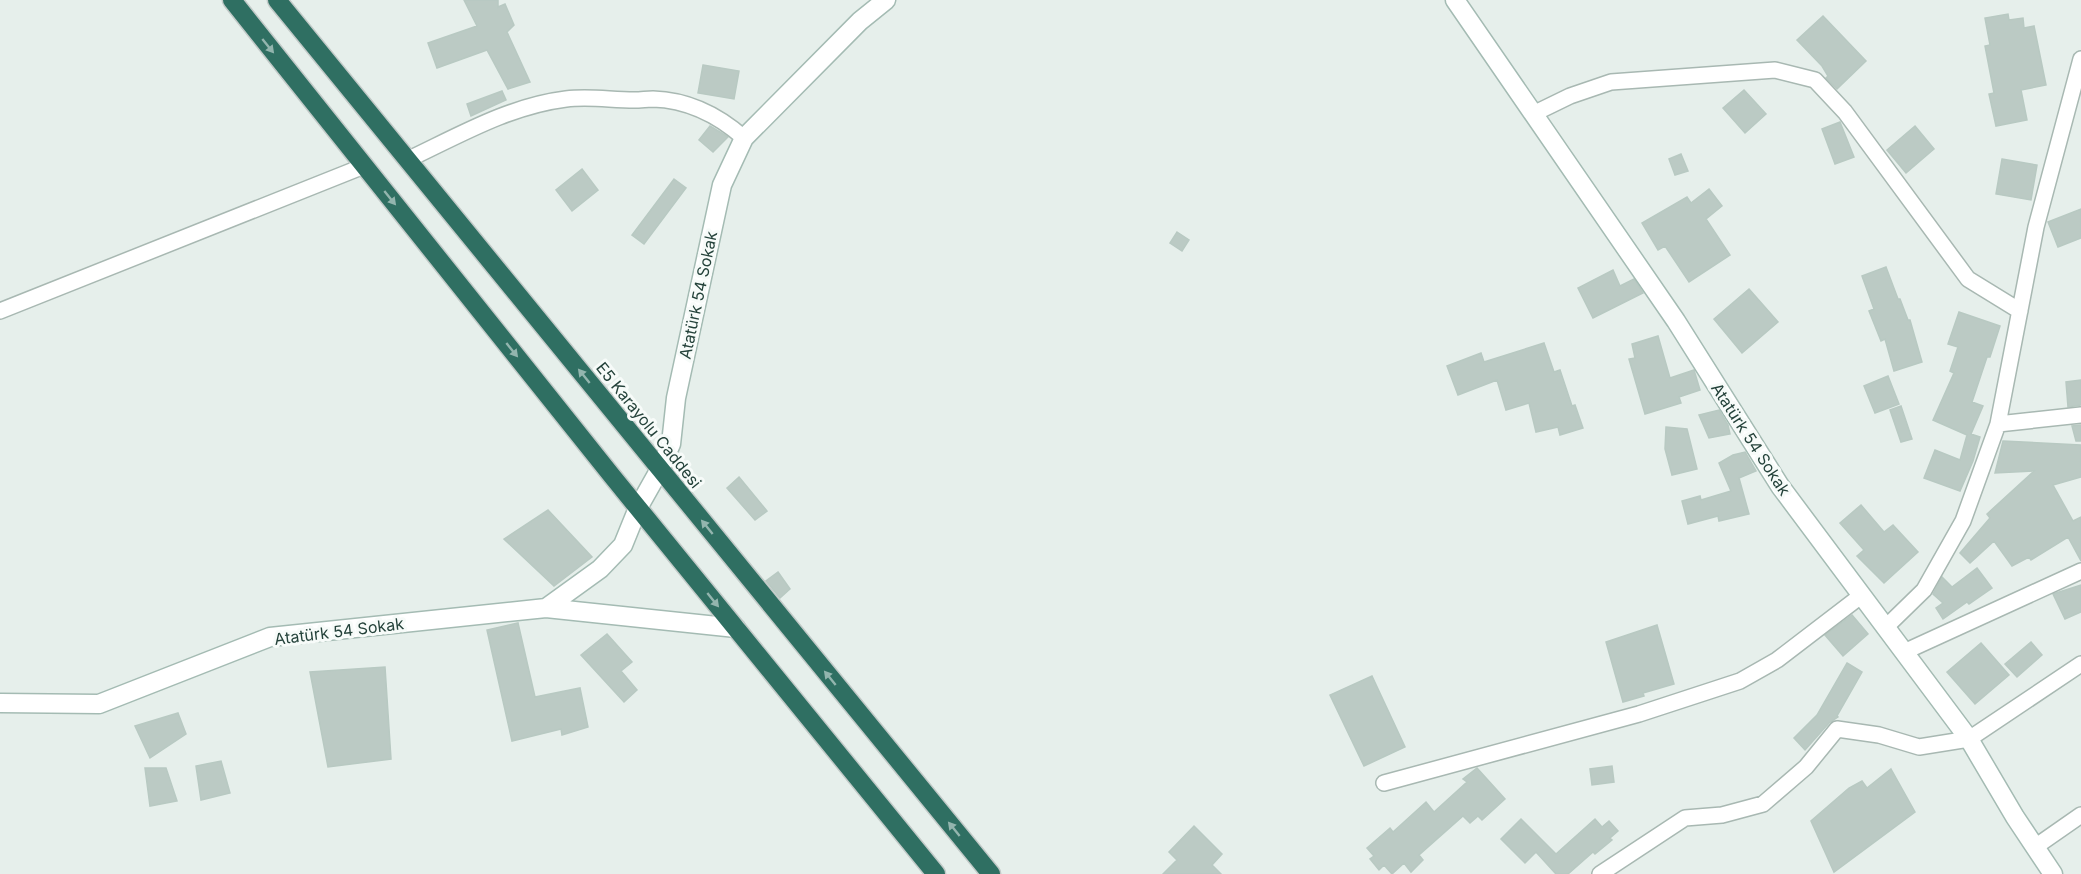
<svg xmlns="http://www.w3.org/2000/svg" width="2081" height="874" font-family="Inter,sans-serif">
  <rect width="100%" height="100%" fill="#e6efeb"/>
  <path fill="#bbcac4" stroke="#b8c9c2" stroke-width="1.5" d="M464 0H498V7L505 4 514 25 507 32 530 82 508 89 487 50 437 68 428 43 477 26Z
    M2008 14 2009 20 2023 18 2024 28 2034 26 2046 85 2021 90 2027 120 1996 126 1989 94 1994 93 1985 46 1990 45 1985 18Z
    M1823 16 1866 61 1837 89 1826 78 1828 76 1822 66 1797 40Z
    M703 65 739 71 734 99 698 93Z
    M1744 90 1766 114 1745 133 1723 108Z
    M502 91 506 100 471 116 467 104Z
    M1840 122 1854 157 1835 164 1822 129Z
    M710 126 728 137 713 152 699 140Z
    M1915 126 1934 149 1906 173 1887 150Z
    M1681 154 1688 171 1675 175 1669 159Z
    M2002 159 2037 165 2031 200 1996 194Z
    M582 169 598 190 572 211 556 190Z
    M674 179 686 188 644 244 632 235Z
    M1709 189 1722 206 1706 219 1730 255 1689 282 1665 246 1658 250 1642 223 1687 197 1691 203Z
    M2081 209V238L2058 247 2048 222Z
    M1177 232 1189 240 1182 251 1170 243Z
    M1886 267 1898 299H1900L1908 320H1910L1922 362 1894 371 1885 339 1881 341 1869 311 1874 309 1862 276Z
    M1613 270 1620 286 1634 279 1643 293 1593 318 1578 288Z
    M1749 289 1778 322 1742 353 1714 319Z
    M1959 312 2000 326 1990 357H1987L1972 402 1983 406 1971 434 1980 437 1973 461 1960 491 1924 478 1935 450 1960 460 1967 435 1933 420 1954 373 1950 371 1958 347 1948 344Z
    M1658 336 1670 378 1694 370 1700 390 1679 397 1681 403 1645 414 1629 359 1635 358 1632 344Z
    M1544 343 1554 372 1560 370 1572 406 1575 405 1583 428 1560 435 1558 427 1536 432 1529 403 1506 410 1497 380 1458 395 1447 366 1481 353 1484 362Z
    M1888 376 1899 404 1875 413 1864 386Z
    M2081 380V405L2068 407 2066 382Z
    M1901 406 1912 439 1901 442 1890 410Z
    M1719 410 1728 425 1730 434 1709 438 1699 415Z
    M2081 425V441H2076L2072 426Z
    M1666 427 1687 429 1697 469 1672 475 1665 449Z
    M2003 441 2081 445V477L2053 485 2073 521 2081 517V561L2068 537 2031 560 2029 557 2012 566 1994 541 1970 563 1960 553 1990 518 1987 514 2034 471 1995 473Z
    M1745 452 1756 471 1739 478 1749 514 1719 521 1718 516 1688 524 1682 501 1700 496 1701 500 1731 491 1719 463 1733 455Z
    M739 477 767 511 755 520 727 488Z
    M1861 505 1884 532 1893 525 1918 552 1884 583 1857 556 1864 550 1840 523Z
    M548 510 592 557 554 586 504 539Z
    M1977 568 1992 588 1969 604 1967 602 1943 619 1936 608 1943 603 1933 594 1942 577 1952 587Z
    M778 572 790 589 780 598 766 581Z
    M2081 585V612L2065 619 2053 594Z
    M1852 615 1868 634 1843 656 1825 635Z
    M518 623 535 697 580 688 588 727 562 735 561 729 512 741 487 630Z
    M1657 625 1674 684 1643 693 1644 696 1623 702 1606 642Z
    M607 634 632 662 621 671 637 690 624 702 581 655Z
    M2031 642 2042 655 2017 677 2005 664Z
    M1981 643 2009 675 1975 704 1947 672Z
    M1847 663 1862 672 1837 716 1838 717 1829 723 1805 750 1794 738 1817 715Z
    M385 667 391 759 328 767 310 672Z
    M1372 676 1405 747 1364 766 1330 695Z
    M178 713 186 734 150 758 135 726Z
    M221 761 230 793 201 800 196 766Z
    M1612 766 1614 782 1592 785 1590 769Z
    M145 768H166L177 801 150 806Z
    M1477 768 1505 799 1482 820 1478 816 1470 823 1463 816 1419 855 1423 860 1411 872 1404 863 1392 874 1384 865 1379 870 1370 859 1374 856 1367 848 1390 828 1393 832 1426 802 1434 812 1467 782 1463 779Z
    M1891 769 1915 812 1834 872 1811 821 1849 788 1862 781 1867 788Z
    M1521 819 1556 854 1595 819 1602 827 1609 821 1618 831 1610 838 1612 840 1595 854 1593 852 1568 874H1556L1536 852 1525 863 1501 839Z
    M1194 826 1222 854 1212 865 1221 874H1163L1177 860 1169 852Z"/>
  <g fill="none" stroke-linecap="round" stroke-linejoin="round">
    <defs>
      <path id="street" d="M1533 114 1570 96 1611 82 1775 70 1815 80 1845 112 1968 279 2020 311
        M407 160C458 136 509 106 566 99 589 96 611 100 634 100 641 100 647 99 653 99 688 100 718 115 744 138
        M0 311 364 166
        M1998 424 2081 415
        M1886 627 1924 590 1963 521 1998 424 2036 227 2081 59
        M1904 652 2081 571
        M1384 783 1639 714 1740 681 1777 660 1862 595
        M2035 847 2081 815
        M1600 874 1685 818 1722 815 1763 804 1806 767 1837 729 1879 735 1919 747 1969 739 2081 664"/>
      <path id="secondary" d="M1455 0 1676 321 1780 486 1969 739 2015 817 2053 874
        M546 608 600 569 623 545 638 508 660 469 671 444 676 398 722 185 744 138 860 21 886 0
        M0 703 99 704 270 637 546 608 736 628"/>
      <path id="highway" d="M232 0 612 476 936 874
        M277 0 991 874"/>
    </defs>
    <use href="#street" stroke="#a8b8b2" stroke-width="18"/>
    <use href="#secondary" stroke="#a4bbb3" stroke-width="21"/>
    <use href="#highway" stroke="#c2cac8" stroke-width="21"/>
    <use href="#street" stroke="#fff" stroke-width="15"/>
    <use href="#secondary" stroke="#fff" stroke-width="18"/>
    <use href="#highway" stroke="#2f6f62" stroke-width="18"/>
  </g>
  <defs><path id="oneway-solid" d="M-6-.8H1V-3.2L6.5 0L1 3.2V.8H-6Z" transform="scale(1.5)"/></defs>
  <g fill="#93b5ae">
    <use href="#oneway-solid" transform="translate(268 46) rotate(51)"/>
    <use href="#oneway-solid" transform="translate(390 198) rotate(51)"/>
    <use href="#oneway-solid" transform="translate(512 350) rotate(51)"/>
    <use href="#oneway-solid" transform="translate(584 376) rotate(-129)"/>
    <use href="#oneway-solid" transform="translate(707 527) rotate(-129)"/>
    <use href="#oneway-solid" transform="translate(713 600) rotate(51)"/>
    <use href="#oneway-solid" transform="translate(830 678) rotate(-129)"/>
    <use href="#oneway-solid" transform="translate(954 829) rotate(-129)"/>
  </g>
  <g text-anchor="middle" stroke-width="6" stroke-linejoin="round" paint-order="stroke">
    <g font-size="16" fill="#24423a" stroke="#f7fbf9">
      <text transform="translate(698 295) rotate(-78)" y="6">Atatürk 54 Sokak</text>
      <text transform="translate(649 425) rotate(51)" y="6">E5 Karayolu Caddesi</text>
      <text transform="translate(1751 439) rotate(57)" y="6">Atatürk 54 Sokak</text>
      <text transform="translate(339 631) rotate(-7)" y="6">Atatürk 54 Sokak</text>
    </g>
  </g>
</svg>
